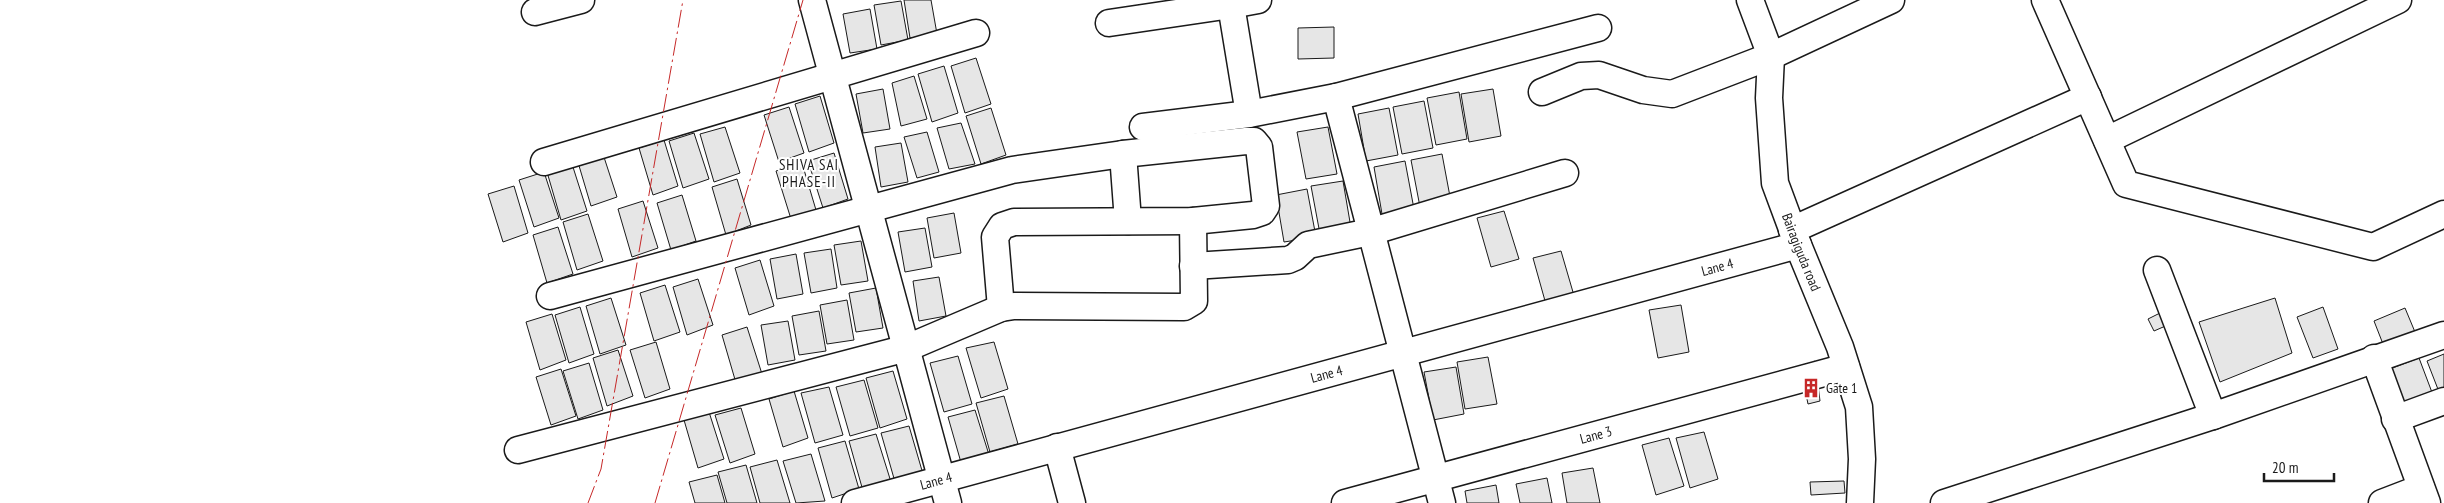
<svg xmlns="http://www.w3.org/2000/svg" width="2444" height="503" font-family="'PT Sans Narrow',sans-serif">
  <rect width="100%" height="100%" fill="#fff"/>
  <path fill="#e6e6e6" stroke="#1a1a1a" d="M904 0H931L937 34 910 38Z
    M901 1 908 40 881 45 874 5Z
    M870 9 877 49 850 53 843 14Z
    M1334 27V58L1298 59V28Z
    M976 58 991 104 965 113 951 66Z
    M944 66 958 113 932 122 918 74Z
    M914 76 927 119 901 126 892 83Z
    M883 89 890 129 863 133 856 94Z
    M1493 89 1501 136 1469 142 1461 94Z
    M1459 92 1467 139 1436 145 1427 98Z
    M820 96 834 143 809 152 795 104Z
    M1424 101 1433 148 1402 154 1393 107Z
    M789 107 804 153 779 162 764 115Z
    M991 108 1006 155 981 164 966 116Z
    M1389 108 1398 155 1366 161 1358 114Z
    M961 123 975 164 949 169 937 128Z
    M725 127 740 173 714 182 700 134Z
    M1328 127 1337 174 1306 179 1297 132Z
    M927 132 939 172 917 178 904 137Z
    M694 133 709 179 683 188 669 141Z
    M664 140 678 186 653 195 639 148Z
    M901 143 908 182 881 187 875 147Z
    M602 151 617 197 591 206 577 159Z
    M834 153 848 199 823 208 808 161Z
    M1442 154 1451 202 1420 207 1411 160Z
    M1405 161 1414 209 1382 214 1374 167Z
    M802 163 816 210 791 219 776 171Z
    M572 164 587 211 561 220 547 172Z
    M544 172 559 218 534 227 519 180Z
    M737 179 751 225 726 235 712 187Z
    M1343 181 1351 228 1320 234 1311 186Z
    M514 186 528 233 503 242 488 194Z
    M1307 189 1316 237 1284 242 1276 195Z
    M682 195 696 241 671 250 657 203Z
    M643 201 658 248 632 257 618 209Z
    M1504 211 1519 259 1491 267 1477 218Z
    M954 213 961 253 934 258 927 218Z
    M588 214 603 261 577 270 563 222Z
    M558 227 573 274 547 283 533 235Z
    M925 228 932 267 905 272 898 232Z
    M861 241 868 281 841 285 834 245Z
    M831 249 837 288 811 293 804 253Z
    M1561 251 1575 299 1547 308 1533 258Z
    M796 254 803 294 777 299 770 259Z
    M760 260 774 306 749 315 735 268Z
    M939 277 946 316 919 321 913 281Z
    M698 279 713 325 687 335 673 287Z
    M665 285 680 332 654 341 640 293Z
    M876 288 883 328 856 332 849 293Z
    M611 298 626 345 600 354 586 306Z
    M2275 298 2292 353 2220 382 2199 322Z
    M847 300 854 340 827 344 820 305Z
    M1681 305 1689 352 1658 358 1649 310Z
    M580 307 594 354 569 363 555 315Z
    M2323 307 2338 349 2313 358 2297 317Z
    M2405 308 2415 332 2383 344 2374 321Z
    M819 311 826 351 799 355 792 316Z
    M2164 311 2170 324 2154 331 2148 319Z
    M552 314 566 360 540 370 526 322Z
    M788 321 795 360 768 365 761 325Z
    M747 327 762 374 736 383 722 335Z
    M656 342 670 389 645 398 630 350Z
    M994 342 1008 389 981 398 966 348Z
    M618 350 633 396 607 406 593 358Z
    M2444 354V396L2441 397 2427 361Z
    M958 356 972 404 944 412 930 363Z
    M1488 357 1497 404 1465 409 1457 362Z
    M2419 358 2433 395 2404 406 2390 369Z
    M1815 361 1820 401 1808 404 1801 370Z
    M589 363 603 410 578 419 563 371Z
    M1456 367 1464 414 1433 420 1424 372Z
    M561 369 576 416 551 425 536 377Z
    M893 371 907 419 880 428 866 378Z
    M864 380 878 428 850 436 836 387Z
    M829 387 843 435 815 443 801 393Z
    M794 391 808 438 783 447 769 399Z
    M1004 396 1018 444 990 452 976 403Z
    M741 408 755 454 730 463 715 415Z
    M975 410 990 458 962 466 948 417Z
    M709 412 724 459 698 468 684 420Z
    M909 426 923 474 895 482 881 433Z
    M1704 432 1718 479 1690 488 1676 438Z
    M876 434 891 482 863 491 849 441Z
    M1669 438 1684 486 1656 495 1642 445Z
    M845 441 859 489 832 498 818 448Z
    M811 454 825 501 796 503 783 461Z
    M777 460 790 503H760L750 467Z
    M746 465 757 503H727L718 472Z
    M1593 468 1600 503H1567L1562 473Z
    M717 475 725 503H695L689 482Z
    M1547 478 1552 503H1520L1516 484Z
    M1844 481 1845 493 1811 495 1810 482Z
    M1496 485 1499 503H1467L1465 491Z"/>
  <g fill="none" stroke-linecap="round" stroke-linejoin="round">
    <defs>
      <g id="minor">
        <path d="M812 0 948 503"/>
        <path id="s1" d="M1750 0 1771 56 1769 98 1775 183 1798 245 1840 347 1859 407 1862 459 1860 503"/>
        <path d="M2045 0 2126 184 2373 247 2444 214"/>
        <path d="M535 12 581 0"/>
        <path d="M1109 23 1231 5"/>
        <path d="M1542 92 1581 76 1599 75 1643 90 1672 94 1771 56 1891 0"/>
        <path d="M1336 97 1442 503"/>
        <path d="M1249 114 1231 5 1258 0"/>
        <path d="M1143 127 1249 114 1336 97 1598 28"/>
        <path d="M2107 140 2398 0"/>
        <path d="M1123 154 1128 221"/>
        <path d="M544 162 976 33"/>
        <path d="M1792 230 2088 97"/>
        <path d="M1193 266 1288 260 1295 257 1308 245 1370 232 1565 173"/>
        <path d="M2157 270 2213 416 2444 335"/>
        <path d="M550 296 1012 170 1123 154 1246 141H1254L1259 147 1266 206 1262 212 1253 215 1193 221 1014 222 1002 226 995 237 1001 308"/>
        <path d="M2374 358 2427 503"/>
        <path d="M2395 419 2444 401"/>
        <path d="M1057 447 1072 503"/>
        <path d="M518 450 907 348 1001 308 1014 306 1184 307 1194 301 1193 221"/>
        <path id="s2" d="M855 503 1798 245"/>
        <path id="s3" d="M1345 503 1846 367"/>
        <path d="M1944 503 2213 416"/>
        <path d="M2382 503 2421 488"/>
      </g>
    </defs>
    <use href="#minor" stroke="#1a1a1a" stroke-width="29"/>
    <use href="#minor" stroke="#fff" stroke-width="26"/>
    <path stroke="#c62828" stroke-width="1" stroke-dasharray="18 4 2.5 4" stroke-linecap="butt" d="M588 503 601 469 683 0
      M655 503 803 0"/>
  </g>
  <defs>
    <symbol id="building-bare" viewBox="-9 -9 18 18"><path d="M-4-6H4V6H1V3H-1V6H-4ZM-2.5-4.3h1.7v1.8h-1.7ZM.8-4.3h1.7v1.8H.8ZM-2.5-1h1.7V.8h-1.7ZM.8-1h1.7V.8H.8Z" fill="#c62828" stroke="#fff" stroke-width="2.5" paint-order="stroke"/></symbol>
  </defs>
  <g fill-rule="evenodd">
    <use href="#building-bare" x="1797" y="374" width="28" height="28"/>
  </g>
  <g text-anchor="middle" stroke-width="4" stroke-linejoin="round" paint-order="stroke">
    <g font-size="14" fill="#1a1a1a" stroke="#fff">
      <text dy="5" stroke="none"><textPath href="#s1" startOffset="261">Bairagiguda road</textPath></text>
      <text dy="5" stroke="none"><textPath href="#s2" startOffset="894">Lane 4</textPath></text>
      <text dy="5" stroke="none"><textPath href="#s2" startOffset="489">Lane 4</textPath></text>
      <text dy="5" stroke="none"><textPath href="#s3" startOffset="260">Lane 3</textPath></text>
      <text dy="5" stroke="none"><textPath href="#s2" startOffset="84">Lane 4</textPath></text>
    </g>
    <g font-size="14" fill="#1a1a1a" stroke="#fff" text-anchor="start">
      <text x="1826" y="393">Gate 1</text>
    </g>
    <g font-size="15" letter-spacing="1" fill="#1a1a1a" stroke="#fff">
      <text x="809" y="170">SHIVA SAI<tspan x="809" dy="17">PHASE-II</tspan></text>
    </g>
  </g>
  <path d="M2264 473v8h70v-8" fill="none" stroke="#1a1a1a" stroke-width="2.5"/>
  <text x="2272" y="473" font-size="15" fill="#1a1a1a" stroke="#ffffff" stroke-width="4" paint-order="stroke">20 m</text>
</svg>
